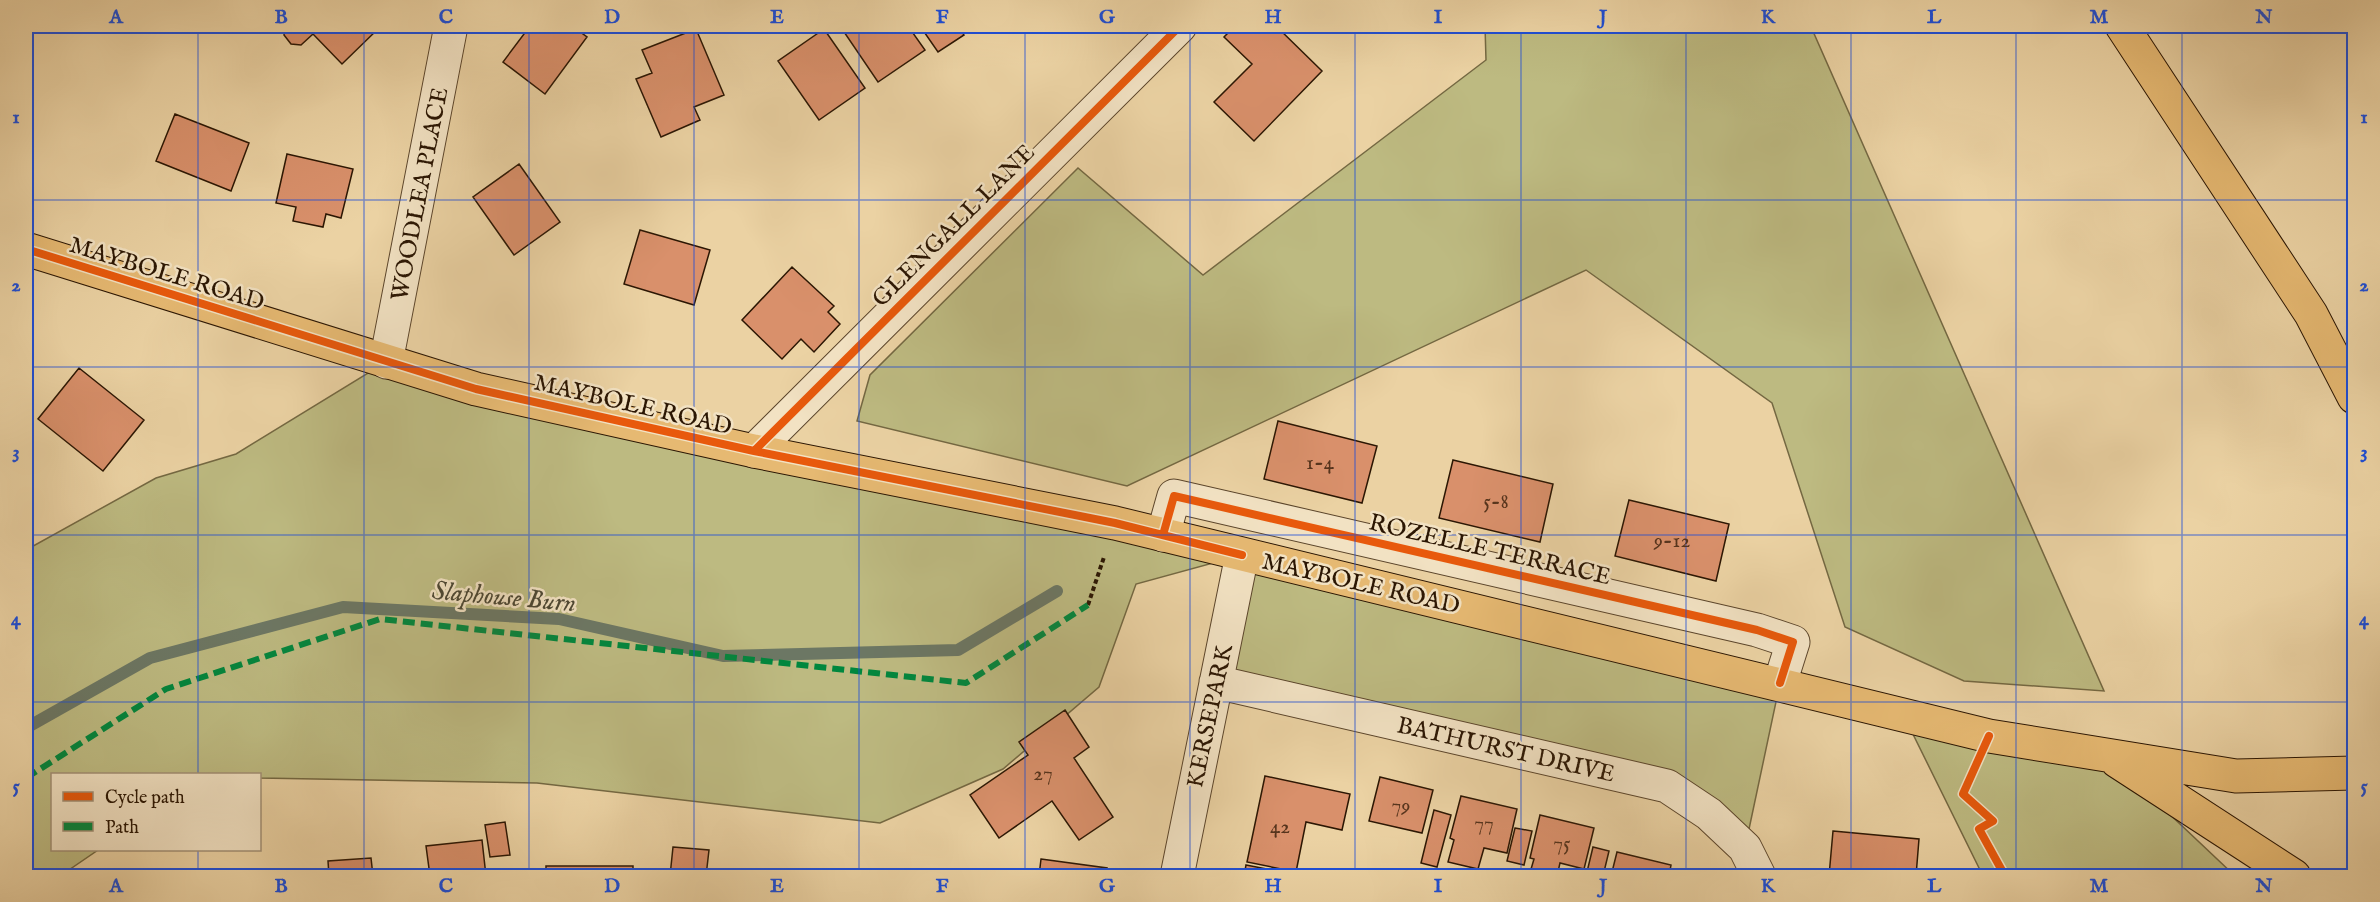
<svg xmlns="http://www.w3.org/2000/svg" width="2380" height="902" font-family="'IM FELL English',serif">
  <rect width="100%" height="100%" fill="#ebd2a3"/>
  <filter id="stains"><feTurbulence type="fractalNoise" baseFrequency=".00333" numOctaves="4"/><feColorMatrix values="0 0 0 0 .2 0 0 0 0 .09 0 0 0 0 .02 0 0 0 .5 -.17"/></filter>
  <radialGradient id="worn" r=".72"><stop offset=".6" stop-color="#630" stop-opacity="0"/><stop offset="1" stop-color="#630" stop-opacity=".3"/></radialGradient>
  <path fill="#bdba81" stroke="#746842" stroke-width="1.5" d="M1485 26H1814L1812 29 2104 691 1964 681 1845 627 1772 403 1586 270 1127 486 857 421 870 375 1078 168 1203 275 1486 60Z
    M386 362 754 451 1115 523 1780 683 1745 848 1709 814 1667 786 1216 682 1242 555 1136 584 1099 687 1003 769 880 823 537 783 260 778V774H52V850H98L60 876H26V550L156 478 236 454Z
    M1904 716 2107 755 2235 876H1983Z"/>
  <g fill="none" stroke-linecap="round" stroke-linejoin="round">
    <path stroke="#6c7764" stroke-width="12" d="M26 728 150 658 343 607 559 619 723 656 958 650 1057 591"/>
  </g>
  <path fill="#d9906b" stroke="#2b1603" stroke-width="1.5" d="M285 26H381L342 64 313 34 301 45 291 44 284 35Z
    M530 26H572L587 37 545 94 503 62Z
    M840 26H908L925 50 878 82Z
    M920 26H957L964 35 938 52Z
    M1235 26H1276L1322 71 1254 141 1214 102 1252 64 1224 37Z
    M696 29 724 95 694 107 700 120 661 137 636 79 652 73 642 50Z
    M824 29 865 88 819 120 778 61Z
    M175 114 249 143 231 191 156 161Z
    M287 154 353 169 341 218 326 214 323 227 293 221 296 207 276 203Z
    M519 164 560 222 514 255 473 197Z
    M640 230 710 250 694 305 624 284Z
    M792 267 834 306 828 312 840 324 814 352 801 339 782 359 742 320Z
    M79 368 144 420 103 471 38 419Z
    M1278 421 1377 446 1362 503 1264 479Z
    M1453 460 1553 484 1540 542 1439 518Z
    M1629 500 1729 524 1716 581 1615 556Z
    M1065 710 1089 747 1074 758 1113 817 1079 840 1052 801 999 838 970 795 1028 755 1019 742Z
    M1265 776 1350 794 1342 830 1306 822 1296 872 1247 862Z
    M1380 777 1433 790 1422 833 1369 821Z
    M1461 796 1517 809 1507 853 1484 848 1478 869 1448 862 1454 840 1450 838Z
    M1434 810 1451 815 1437 867 1421 863Z
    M1540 815 1594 828 1584 869 1560 863 1557 876H1529L1534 859 1530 858Z
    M505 822 510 855 490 857 485 825Z
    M1515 828 1532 831 1524 865 1507 861Z
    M1833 831 1919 839 1916 876H1829Z
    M482 840 486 876H430L426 846Z
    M673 847 709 850 706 876H670Z
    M1593 847 1609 851 1603 876H1586Z
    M1617 852 1671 865 1669 876H1611Z
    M371 858 373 876H329L328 861Z
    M1041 859 1107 868 1105 876H1039Z
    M1246 865 1282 872 1281 876H1244Z
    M546 866H633V876H546Z
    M982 872 1021 876H981Z"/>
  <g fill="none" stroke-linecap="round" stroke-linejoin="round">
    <defs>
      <path id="minor" d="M386 362 451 26
        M754 451 1180 26
        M1163 535 1174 496 1757 630 1793 642 1780 683
        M1216 682 1667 786 1709 814 1745 848 1759 876
        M1177 876 1242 555"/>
      <path id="major" d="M26 249 476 389 754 451 1115 523 1989 736 2236 776 2354 773
        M2117 761 2294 876"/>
      <path id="highway" d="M2122 26 2311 314 2354 397"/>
    </defs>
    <use href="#minor" stroke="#5b452b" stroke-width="35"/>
    <use href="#major" stroke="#2b1603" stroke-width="35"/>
    <use href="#highway" stroke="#2b1603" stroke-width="35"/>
    <path stroke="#2b1603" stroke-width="4" stroke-dasharray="4.5 3" stroke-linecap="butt" d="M1088 605 1104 557"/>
    <use href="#minor" stroke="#f2e2c3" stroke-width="33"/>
    <use href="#major" stroke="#e6b972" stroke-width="33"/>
    <use href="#highway" stroke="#e6b972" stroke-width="33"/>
    <path stroke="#00873e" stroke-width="6" stroke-dasharray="12 6" stroke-linecap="butt" d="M26 778 166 689 380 619 966 683 1088 605"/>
    <defs>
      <path id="cycleway" d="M26 249 476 389 754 451 1115 523 1242 555
        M754 451 1180 26
        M1163 535 1174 496 1757 630 1793 642 1780 683
        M1989 736 1963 794 1993 821 1979 829 2005 876"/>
    </defs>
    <use href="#cycleway" stroke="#f2e2c3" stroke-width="11"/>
    <use href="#cycleway" stroke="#e8590c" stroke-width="8"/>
  </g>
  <path fill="none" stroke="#1d4ed8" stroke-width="1.5" stroke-opacity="0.55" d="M198 26V774M364 26V876M529 26V876M694 26V876M859 26V876M1025 26V876M1190 26V876M1355 26V876M1521 26V876M1686 26V876M1851 26V876M2016 26V876M2182 26V876M26 200H2354M26 367H2354M26 535H2354M26 702H2354M198 850V876"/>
  <g text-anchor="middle" stroke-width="5" stroke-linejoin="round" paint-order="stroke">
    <g font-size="21" fill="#56341d">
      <text x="1320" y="469">1-4</text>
      <text x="1496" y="508">5-8</text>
      <text x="1672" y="547">9-12</text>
      <text x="1043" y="780">27</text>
      <text x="1401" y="812">79</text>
      <text x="1484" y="830">77</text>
      <text x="1280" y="833">42</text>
      <text x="1562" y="850">75</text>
    </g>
    <g font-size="24" fill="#2b1603" stroke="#f2e2c3">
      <text transform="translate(419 194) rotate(-79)" y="8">WOODLEA PLACE</text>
      <text transform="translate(953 225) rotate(-45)" y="8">GLENGALL LANE</text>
      <text transform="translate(167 273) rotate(17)" y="8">MAYBOLE ROAD</text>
      <text transform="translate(633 404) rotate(13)" y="8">MAYBOLE ROAD</text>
      <text transform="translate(1490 549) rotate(13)" y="8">ROZELLE TERRACE</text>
      <text transform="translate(1361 583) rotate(13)" y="8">MAYBOLE ROAD</text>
      <text transform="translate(1209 716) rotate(-78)" y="8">KERSEPARK</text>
      <text transform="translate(1506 749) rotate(13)" y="8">BATHURST DRIVE</text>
    </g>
    <g font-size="26" font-style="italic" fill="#4c4733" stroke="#f2e2c3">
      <text transform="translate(504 596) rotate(5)" y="9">Slaphouse Burn</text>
    </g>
  </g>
  <rect width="2380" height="902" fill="none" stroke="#ebd2a3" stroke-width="66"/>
  <rect x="51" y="773" width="210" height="78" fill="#f2e2c3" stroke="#a29076" stroke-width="1.5"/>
  <rect x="63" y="792" width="30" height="9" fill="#e8590c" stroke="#a29076" stroke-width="1.5"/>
  <text x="105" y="803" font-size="18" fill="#2b1603">Cycle path</text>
  <rect x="63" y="822" width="30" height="9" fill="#00873e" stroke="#a29076" stroke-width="1.5"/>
  <text x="105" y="833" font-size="18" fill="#2b1603">Path</text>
  <rect x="33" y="33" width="2314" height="836" fill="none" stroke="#1d4ed8" stroke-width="2"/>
  <g font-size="20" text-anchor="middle" font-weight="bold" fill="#1d4ed8">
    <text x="116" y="23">A</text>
    <text x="281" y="23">B</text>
    <text x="446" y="23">C</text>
    <text x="612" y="23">D</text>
    <text x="777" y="23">E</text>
    <text x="942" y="23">F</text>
    <text x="1107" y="23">G</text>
    <text x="1273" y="23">H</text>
    <text x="1438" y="23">I</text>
    <text x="1603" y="23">J</text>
    <text x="1768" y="23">K</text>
    <text x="1934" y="23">L</text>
    <text x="2099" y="23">M</text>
    <text x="2264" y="23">N</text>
    <text x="16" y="123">1</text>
    <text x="2364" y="123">1</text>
    <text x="16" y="291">2</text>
    <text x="2364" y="291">2</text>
    <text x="16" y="458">3</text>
    <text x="2364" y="458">3</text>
    <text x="16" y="625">4</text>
    <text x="2364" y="625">4</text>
    <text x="16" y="792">5</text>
    <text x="2364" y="792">5</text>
    <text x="116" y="892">A</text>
    <text x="281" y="892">B</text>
    <text x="446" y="892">C</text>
    <text x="612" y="892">D</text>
    <text x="777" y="892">E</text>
    <text x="942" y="892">F</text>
    <text x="1107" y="892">G</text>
    <text x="1273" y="892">H</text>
    <text x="1438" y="892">I</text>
    <text x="1603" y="892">J</text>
    <text x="1768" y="892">K</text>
    <text x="1934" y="892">L</text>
    <text x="2099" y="892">M</text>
    <text x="2264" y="892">N</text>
  </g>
  <rect width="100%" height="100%" filter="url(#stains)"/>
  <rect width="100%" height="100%" fill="url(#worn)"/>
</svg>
